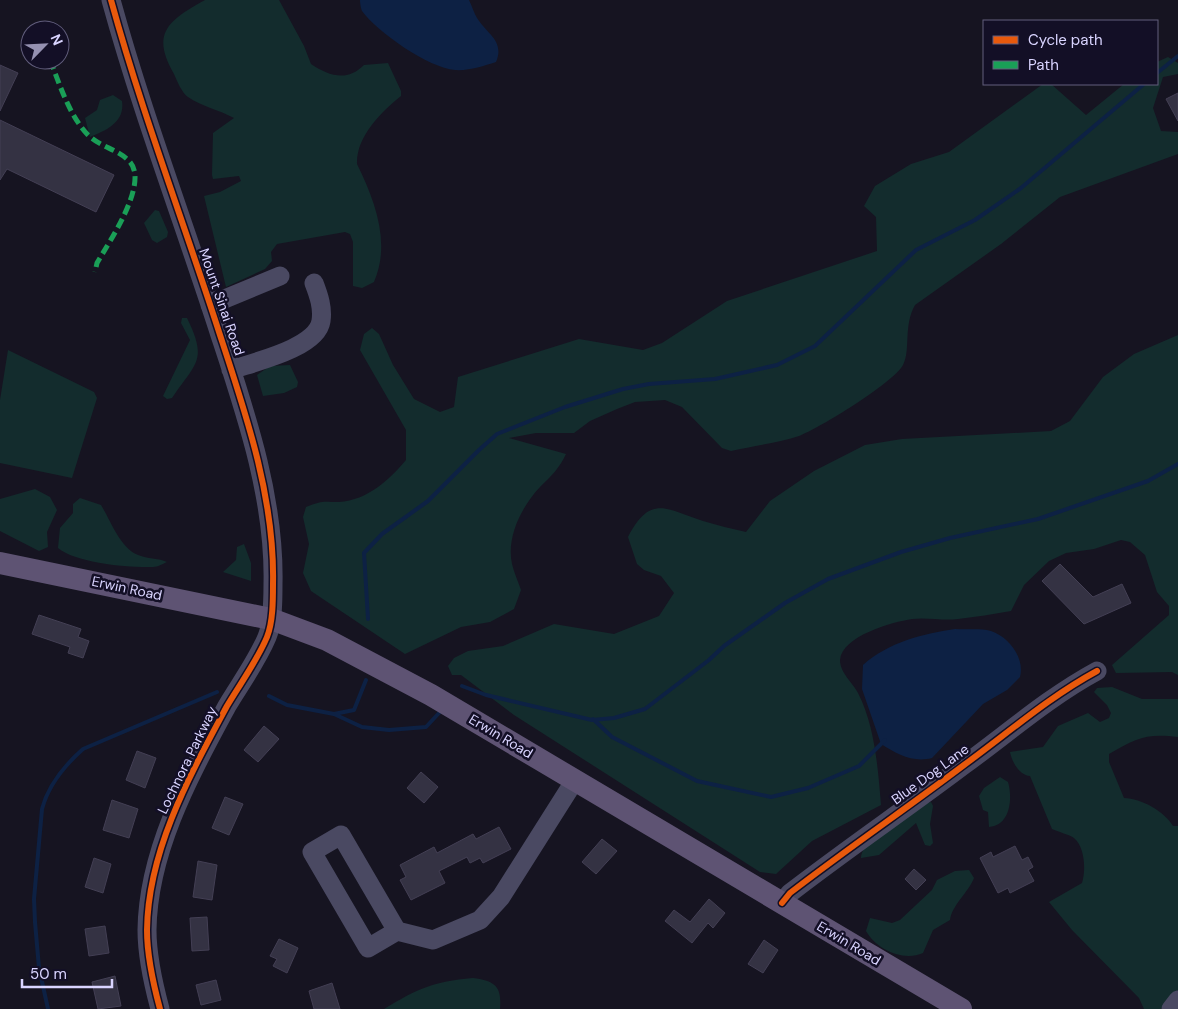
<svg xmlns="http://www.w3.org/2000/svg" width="1178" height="1009" font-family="'DM Sans',sans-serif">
  <rect width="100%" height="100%" fill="#161421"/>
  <path fill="#132c2d" d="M205 0H279L304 46 311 64C329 76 347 82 364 65L388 63 401 91V96C381 112 356 137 357 164 375 201 391 243 374 282L362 288 353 286V242L350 234 345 232 277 244 271 252 272 261 265 269 226 287 204 196 220 192 241 181 239 176 213 179 212 175 213 133 234 118C219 110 201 106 188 97 182 93 177 81 174 74 150 33 169 20 205 0Z
    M1168 57 1178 63V74L1163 77 1153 108 1161 131 1178 132V154L1060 197 1001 244 915 305C903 326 911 350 903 365 893 383 820 428 799 436 777 443 753 446 731 451L722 448 682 407 665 400 635 402 617 409 590 421 574 433H536L509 438 566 454C559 469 552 475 540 487 522 506 506 537 512 564 514 573 518 581 521 590L514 609 490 622 461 627 405 654 311 591 303 573 309 544 303 517 306 507C324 500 322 502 339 502 368 500 389 480 406 460V430L360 350 364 334 372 328 379 334 393 365 414 399 440 412 454 407 458 377 579 339 643 350 662 343 727 301 877 251 876 217 864 206 875 186 911 164 949 152 1043 84H1051L1086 115 1124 84H1157V62Z
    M113 95 122 101C125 122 107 130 90 137L85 118 97 110 100 100Z
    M155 210 159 211 168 232 167 237 157 243 152 240 144 223Z
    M182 318H187C208 361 196 362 172 398L167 399 163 396 190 340 181 323Z
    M1178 335V675L1172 672 1116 673 1112 665 1169 615V606L1157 592 1145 555 1130 542 1121 540 1094 549 1066 553 1049 561 1024 585 1011 611C993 614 976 617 958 619 943 621 927 617 912 619 892 622 842 636 840 660 840 673 853 683 858 693 875 726 878 769 881 805L812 841 776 874 760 872 514 715 461 675H452L448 666 454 658 468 651 503 646 554 624 614 634 659 616 674 593 661 576 644 570 637 564 628 537C651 493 667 510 703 521 717 525 732 529 746 532L770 501 814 471 865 445 902 439 1051 431 1070 421 1103 377 1134 354Z
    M8 350 94 392 97 398 72 478 0 463V400Z
    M290 365 298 382 297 387 284 393 263 396 257 375 270 366Z
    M35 489 50 497 57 510 47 532 48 547 39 551 0 531V499Z
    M80 498 101 505C111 521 121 551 141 556 150 559 158 558 167 562 162 564 158 567 153 567 129 568 76 563 58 548L60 528 73 513V504Z
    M244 544 251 563V581L223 572 236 560 237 547Z
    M1112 687 1142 699H1178V737C1147 733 1136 738 1109 754V762L1124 798C1141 798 1165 812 1173 826H1178V990L1161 1009H1144L1139 998 1072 930 1049 902 1082 883C1086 871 1085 847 1074 838 1068 834 1058 832 1052 829L1030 776C1019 775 1012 762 1010 752L1043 747 1058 726 1088 713 1100 722 1109 718 1111 713 1107 705 1094 692 1097 688Z
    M1000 777 1008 782C1013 799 1010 826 989 827L988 812 983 810 979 796 984 788Z
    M931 802 933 806 930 824 933 843 930 846 925 845 916 823 879 855 861 858C863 835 911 807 931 802Z
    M969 870 974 878C968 893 952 905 950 920L933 930 923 953C903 962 876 949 866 931L870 918 892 923 900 920 932 890 937 880 955 871Z
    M473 978C495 981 502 986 500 1009H384C419 988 432 982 473 978Z"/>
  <path fill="#0d2144" d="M360 0H469C472 6 474 13 477 18 487 34 505 41 496 62 483 66 469 71 455 70 429 68 377 32 362 11 361 9 360 3 360 0Z
    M955 629C967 630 980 628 991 631 1009 637 1025 658 1020 677L1007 690 983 704 932 758C913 763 897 754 881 744L862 689 863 665C889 642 922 634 955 629Z"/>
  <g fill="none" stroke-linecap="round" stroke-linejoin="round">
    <path stroke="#0d2144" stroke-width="4" d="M1157 73 1178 56
      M368 619 364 553 382 534 428 501 479 450 497 434 565 407 623 389 649 384 715 379 777 365 815 346 916 250 975 220 1021 188 1144 84
      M462 686 486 695 592 720 614 718 645 709 709 660 724 646 785 603 828 579 901 552 950 538 1038 519 1148 481 1178 464
      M269 696 287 705 334 714 362 727 389 730 426 727 439 713
      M334 714 354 710 366 680
      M593 719 612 737 697 781 771 797 808 788 859 766 885 740
      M48 1009 39 968 35 922 34 899 42 809C48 786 65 765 83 749L217 692"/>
  </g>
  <path fill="#343243" stroke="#433f54" d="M0 65 18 73 0 111Z
    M1178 93V121L1166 99Z
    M0 120 114 175 96 212 7 169 0 180Z
    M1060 564 1093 597 1122 584 1131 603 1084 624 1042 581Z
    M39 615 81 629 78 637 89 641 83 658 68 653 70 647 32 634Z
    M264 726 279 739 258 762 244 750Z
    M137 751 156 758 145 788 126 780Z
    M421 772 438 787 424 803 407 788Z
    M225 797 243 804 229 835 212 828Z
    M112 800 138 809 129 838 103 830Z
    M499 827 511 849 483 863 480 858 470 863 467 857 439 871 445 883 411 900 400 880 406 877 400 865 434 847 437 853 473 834 476 839Z
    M602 839 617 851 596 874 582 862Z
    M1015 846 1022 860 1028 857 1033 867 1028 870 1034 881 1010 893 1008 888 998 893 980 858 991 852 993 857Z
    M94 858 111 864 103 893 85 887Z
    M198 861 217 865 212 900 193 897Z
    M914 869 926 880 916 890 905 879Z
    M709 899 725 913 713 928 708 923 692 943 665 921 674 910 690 922Z
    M207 917 209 950 192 951 190 918Z
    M105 926 109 953 89 956 85 929Z
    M279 939 298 948 287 973 273 966 277 959 270 956Z
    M764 940 778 950 763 973 748 964Z
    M115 976 121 1006 98 1009 92 982Z
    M216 980 221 1000 201 1005 196 985Z
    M332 983 340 1009H314L309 991Z"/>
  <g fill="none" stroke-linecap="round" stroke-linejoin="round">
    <path stroke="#4a4962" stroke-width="19" d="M111 0C142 113 184 223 220 335 246 414 275 499 273 584 273 600 273 622 267 637 257 661 240 684 227 706 190 775 148 850 147 930 147 957 153 983 160 1009
      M210 305 280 276
      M231 370C254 362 317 348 321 321 323 308 319 296 314 283
      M782 903 790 893C847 849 907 808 964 765 1008 733 1049 697 1097 671
      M397 931 368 948 312 852 341 835 397 931 433 940 480 920 501 897 575 780
      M1171 1009 1178 1000"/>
    <path stroke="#5e5373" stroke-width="22" d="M0 563 271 619 327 640 431 695 961 1009"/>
    <path stroke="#1a9f57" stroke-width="5" stroke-dasharray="10 5" stroke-linecap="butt" d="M50 60C60 85 69 115 88 135 102 148 118 149 130 162 149 184 109 242 97 263L95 272"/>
    <defs>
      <path id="cycleway" d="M111 0C142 113 184 223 220 335 246 414 275 499 273 584 273 600 273 622 267 637 257 661 240 684 227 706 190 775 148 850 147 930 147 957 153 983 160 1009
        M782 903 790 893C847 849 907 808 964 765 1008 733 1049 697 1097 671"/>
    </defs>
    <use href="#cycleway" stroke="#130f26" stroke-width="9"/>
    <use href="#cycleway" stroke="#e8590c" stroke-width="6"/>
  </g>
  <g text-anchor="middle" stroke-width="5" stroke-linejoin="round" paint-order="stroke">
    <g font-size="14" fill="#d9d4ff" stroke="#130f26">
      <text transform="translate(222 302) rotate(71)" y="5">Mount Sinai Road</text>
      <text transform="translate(127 588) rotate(12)" y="5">Erwin Road</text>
      <text transform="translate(501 736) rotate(31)" y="5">Erwin Road</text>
      <text transform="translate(187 760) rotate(-64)" y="5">Lochnora Parkway</text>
      <text transform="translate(930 774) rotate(-36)" y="5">Blue Dog Lane</text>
      <text transform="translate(849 943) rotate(31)" y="5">Erwin Road</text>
    </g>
  </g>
  <rect x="983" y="20" width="175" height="65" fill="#130f26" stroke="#625e7d"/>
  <rect x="993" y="36" width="25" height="8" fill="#e8590c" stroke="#625e7d"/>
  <text x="1028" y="45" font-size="15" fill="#d9d4ff">Cycle path</text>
  <rect x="993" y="61" width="25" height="8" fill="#1a9f57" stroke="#625e7d"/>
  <text x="1028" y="70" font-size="15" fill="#d9d4ff">Path</text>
  <g transform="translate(45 45) rotate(66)"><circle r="24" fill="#130f26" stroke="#625e7d"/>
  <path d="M0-4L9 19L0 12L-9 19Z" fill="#9591b1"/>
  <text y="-8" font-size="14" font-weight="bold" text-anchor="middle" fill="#d9d4ff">N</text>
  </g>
  <path d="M22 979v8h90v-8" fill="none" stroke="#d9d4ff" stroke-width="2.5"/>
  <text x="30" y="979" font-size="15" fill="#d9d4ff" stroke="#130f26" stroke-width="4" paint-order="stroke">50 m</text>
</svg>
